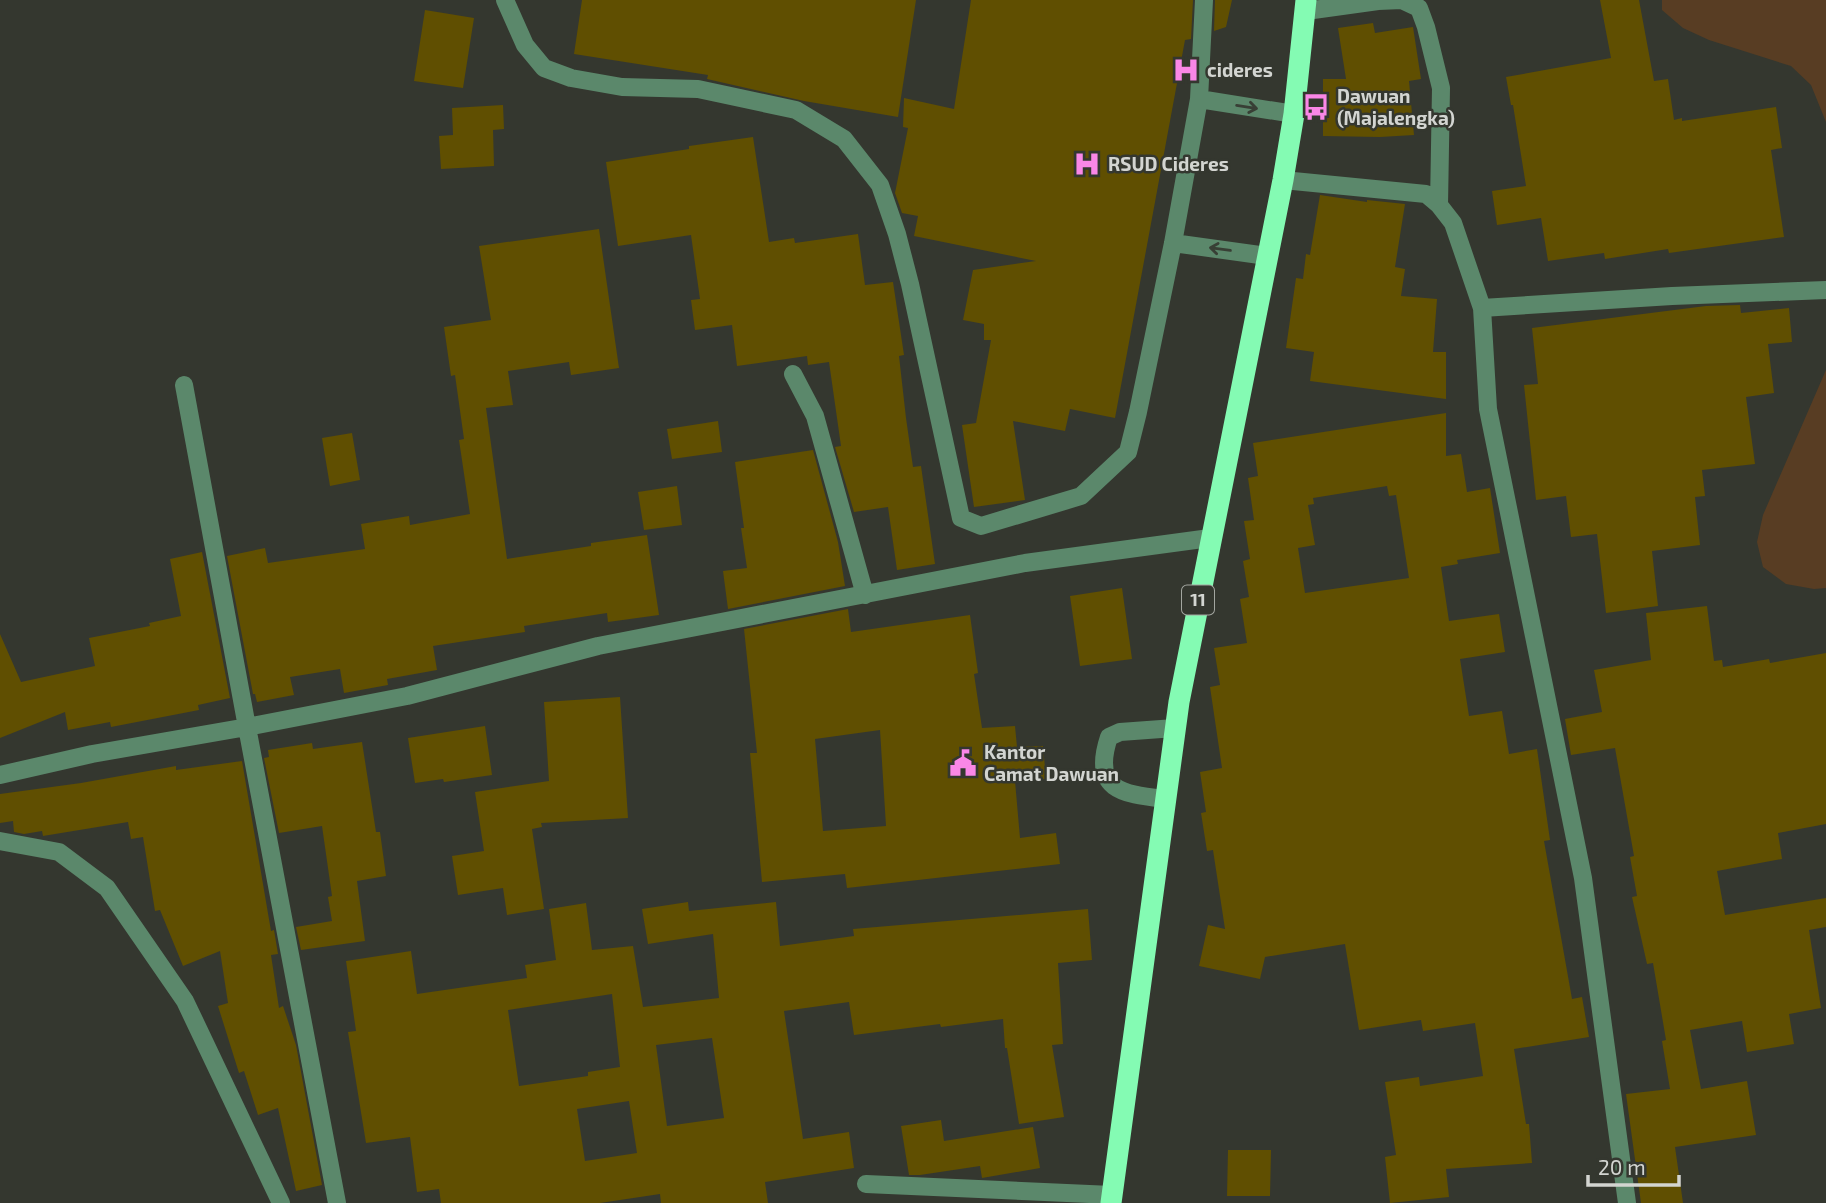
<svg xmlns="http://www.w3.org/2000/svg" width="1826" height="1203" font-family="'Exo 2',sans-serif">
  <rect width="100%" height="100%" fill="#34372f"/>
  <path fill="#583d23" d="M1662 0H1826V122L1811 85 1791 66 1709 40 1683 28 1662 10Z
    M1826 370V588L1814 589 1786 584 1763 567 1757 542 1763 515Z"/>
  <path fill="#604f01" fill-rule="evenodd" d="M582 0H916L898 117 804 101 707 79 708 75 574 54Z
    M971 0H1193L1191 39 1185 40 1115 418 1070 409 1065 431 1013 421 1025 500 974 507 962 425 976 423 991 340H984V324L963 320 973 270 1036 261 914 236 918 216 902 213 895 193 908 128 903 127 904 98 954 109Z
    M1215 0H1232L1226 27 1214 31Z
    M1600 0H1639L1654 81 1668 79 1674 120 1682 118V121L1776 107 1782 148 1771 150 1784 237 1669 253 1668 249 1605 259 1604 253 1548 261 1541 218 1497 225 1492 191 1526 186 1513 105H1511L1506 77 1611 58Z
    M425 10 474 18 463 88 414 81Z
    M1373 23 1375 33 1413 27 1421 79 1409 81 1414 135 1380 137 1323 136V79H1346L1338 28Z
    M503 105 504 129 493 130 494 166 441 169 439 136 453 135 452 108Z
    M753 137 769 242 794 238 795 243 858 234 865 285 893 282 904 355 899 356 906 418 913 467 921 466 935 564 897 570 888 507 854 512 835 447 841 446 829 362 808 365 807 356 737 366 732 325 695 330 691 300 700 299 691 235 618 246 606 162 689 149V146Z
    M1320 195 1367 202V200L1405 204 1395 267 1405 269 1401 296 1437 299 1433 352H1446V399L1310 381 1314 352 1286 348 1296 278 1303 279 1306 254 1310 255Z
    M599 229 619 368 571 375 569 362 508 371 513 405 486 408 507 559 591 546V543L647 535 659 615 608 622 607 613 524 626 525 632 433 646 437 670 387 679 388 685 344 693 340 669 290 677 294 695 257 702 255 694H253L227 556 265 548 268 563 365 549 361 524 409 516 410 525 470 514 459 440 464 439 455 375 451 376 444 327 491 320 479 246Z
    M1740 305 1741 313 1789 308 1792 342 1768 344 1774 393 1746 397 1755 464 1702 470 1705 496 1695 497 1700 545 1652 551 1658 606 1606 613 1597 534 1571 537 1566 496 1536 500 1524 385 1538 384 1532 328 1706 306Z
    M1446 413V456L1461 454 1467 492 1490 488 1500 553 1457 560 1458 564 1441 567 1449 621 1499 614 1505 652 1460 659 1469 716 1502 711 1509 754 1537 749 1550 840 1544 841 1572 999 1582 997 1589 1037 1514 1049 1526 1124H1529L1532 1163 1446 1169 1449 1197 1390 1203 1385 1157 1396 1155 1385 1082 1419 1077 1420 1086 1483 1076 1475 1023 1423 1031 1421 1020 1359 1030 1345 944 1265 957 1260 979 1199 966 1208 925 1225 929 1213 850 1207 851 1201 813 1206 812 1200 772 1222 768 1210 687 1220 685 1214 648 1247 643 1240 599 1249 597 1243 561 1250 559 1244 521 1254 520 1248 478 1258 476 1253 443ZM1387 486 1389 496 1396 495 1409 578 1305 593 1298 548 1315 545 1308 505 1314 504 1313 498Z
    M718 421 722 452 672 459 667 429Z
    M352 433 360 480 330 486 322 438Z
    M813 450 838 542 845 586 728 609 723 571 747 568 741 528H744L735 462Z
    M677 486 682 525 644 530 638 492Z
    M202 552 230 698 198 705 199 710 111 727 110 722 68 730 65 712 0 738V634L21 682 95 666 89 638 150 626 149 623 181 616 170 559Z
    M1122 588 1132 659 1080 666 1070 596Z
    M1707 606 1714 661 1722 660 1723 667 1769 659 1770 663 1826 653V824L1778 833 1782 859 1717 871 1725 915 1826 898V927L1809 930 1821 1008 1789 1014 1794 1044 1747 1052 1742 1021 1690 1030 1701 1089 1747 1081 1756 1135 1675 1147 1683 1203H1641L1626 1094 1670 1089 1662 1041 1666 1040 1653 963 1647 964 1632 897 1637 896 1630 857 1634 856 1615 748 1571 755 1565 719 1602 712 1594 670 1651 660 1646 613Z
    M848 609 851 632 970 615 978 673 974 674 982 728 1015 726 1017 747 1043 746 1046 779 1015 781 1020 838 1056 833 1060 864 847 888 845 874 762 882 750 753H757L744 629ZM880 730 886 826 823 831 815 739Z
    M620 697 628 818 541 823 542 827 532 829 544 909 507 915 503 888 458 895 452 856 484 851 475 792 549 781 544 702Z
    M485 726 492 775 444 782 443 779 415 783 408 738Z
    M362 742 376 832H380L386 876 357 881 365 941 301 950 296 927 332 921 328 897 332 896 322 826 279 833 264 758 269 757 268 750 312 743 313 749Z
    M242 761 271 931 274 930 278 954 271 955 279 1008 283 1006 296 1045 322 1185 296 1191 278 1108 258 1115 244 1071 239 1073 218 1006 228 1003 220 951 183 966 160 910 155 911 143 837 131 839 128 822 43 836 42 831 24 834 14 832 13 821 0 823V794L81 783 176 766V770Z
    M688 902 689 911 776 902 780 946 854 936 853 929 1088 909 1092 960 1058 963 1063 1044 1052 1045 1064 1117 1019 1124 1007 1048H1005L1003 1019 941 1027 940 1024 854 1035 849 1002 784 1011 803 1139 849 1132 854 1168 765 1182 768 1203H661L660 1194 600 1203H441L439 1189 417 1192 410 1137 366 1143 348 1032 356 1031 346 961 411 951 417 994 527 978 525 965 556 960 549 909 586 903 592 950 633 946 643 1007 719 998 713 934 648 944 642 909ZM612 994 620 1067 588 1072V1076L519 1086 508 1010ZM712 1038 724 1118 667 1126 656 1045ZM629 1101 637 1153 585 1161 577 1109Z
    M941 1120 944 1141 1033 1127 1040 1168 982 1178 980 1166 920 1175H909L901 1126Z
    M1228 1150H1271L1270 1196H1227Z"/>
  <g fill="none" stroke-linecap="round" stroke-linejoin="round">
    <path stroke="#5b886b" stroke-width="18" d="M505 0 525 45 544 68 571 78 622 87 698 89 796 110 844 139 880 185 897 234 910 284 961 518 981 526 1081 496 1128 452 1138 412 1173 243 1199 99 1204 0
      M1306 11 1378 1 1402 0 1419 8 1426 27 1441 88 1439 205
      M1199 99 1294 114
      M1283 180 1426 194 1439 205 1453 223 1482 308 1488 409 1583 878 1627 1203
      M1173 243 1267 256
      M1482 308 1672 296 1826 290
      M793 374 815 416 865 595
      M0 775 92 754 247 727 184 385
      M1165 799C1123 794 1091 791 1109 737L1120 732 1175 728
      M0 841 59 852 107 888 185 1001 281 1203
      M866 1184 1112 1195
      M337 1203 247 727 407 696 598 646 1025 563 1210 538"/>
    <path stroke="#84fbb3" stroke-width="21" d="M1111 1203 1179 702 1283 180 1294 114 1306 0"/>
  </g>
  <defs><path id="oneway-shaft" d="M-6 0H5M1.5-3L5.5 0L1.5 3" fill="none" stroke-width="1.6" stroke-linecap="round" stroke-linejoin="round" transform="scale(1.75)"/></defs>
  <g stroke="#383f35">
    <use href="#oneway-shaft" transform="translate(1247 107) rotate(9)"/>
    <use href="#oneway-shaft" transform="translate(1220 249) rotate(-172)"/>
  </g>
  <defs>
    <symbol id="hospital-bare" viewBox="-9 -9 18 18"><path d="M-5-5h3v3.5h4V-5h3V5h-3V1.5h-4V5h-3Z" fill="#fa87e7" stroke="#34372f" stroke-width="2.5" paint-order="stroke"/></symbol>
    <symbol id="bus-bare" viewBox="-9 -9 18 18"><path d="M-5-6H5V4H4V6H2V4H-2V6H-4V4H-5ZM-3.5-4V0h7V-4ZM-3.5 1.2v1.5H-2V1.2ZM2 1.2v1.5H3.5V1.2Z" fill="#fa87e7" stroke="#34372f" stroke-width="2.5" paint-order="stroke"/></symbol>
    <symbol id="civic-bare" viewBox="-9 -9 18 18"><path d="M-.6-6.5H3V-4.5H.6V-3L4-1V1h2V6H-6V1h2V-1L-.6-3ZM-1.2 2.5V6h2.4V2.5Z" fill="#fa87e7" stroke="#34372f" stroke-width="2.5" paint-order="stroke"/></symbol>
  </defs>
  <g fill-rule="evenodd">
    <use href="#hospital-bare" x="1167" y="51" width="38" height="38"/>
    <use href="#bus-bare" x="1297" y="88" width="38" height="38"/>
    <use href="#hospital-bare" x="1068" y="145" width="38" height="38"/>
    <use href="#civic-bare" x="944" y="744" width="38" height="38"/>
  </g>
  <g text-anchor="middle" stroke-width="5" stroke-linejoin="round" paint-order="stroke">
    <rect fill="#34372f" stroke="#a3a6a0" stroke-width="2" x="1182" y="585.5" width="32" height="29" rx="5"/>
    <g font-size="18" font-weight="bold" fill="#d3d5d1">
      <text x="1198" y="606">11</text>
    </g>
    <g font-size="19" font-weight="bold" fill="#d3d5d1" stroke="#34372f" text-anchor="start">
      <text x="1207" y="77">cideres</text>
      <text x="1337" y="103">Dawuan<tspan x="1337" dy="22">(Majalengka)</tspan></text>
      <text x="1108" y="171">RSUD Cideres</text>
      <text x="984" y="759">Kantor<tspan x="984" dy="22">Camat Dawuan</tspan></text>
    </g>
  </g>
  <path d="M1588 1175v10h91v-10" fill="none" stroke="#d3d5d1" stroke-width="3.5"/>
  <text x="1598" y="1175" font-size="21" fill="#d3d5d1" stroke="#34372f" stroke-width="5" paint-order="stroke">20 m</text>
</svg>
